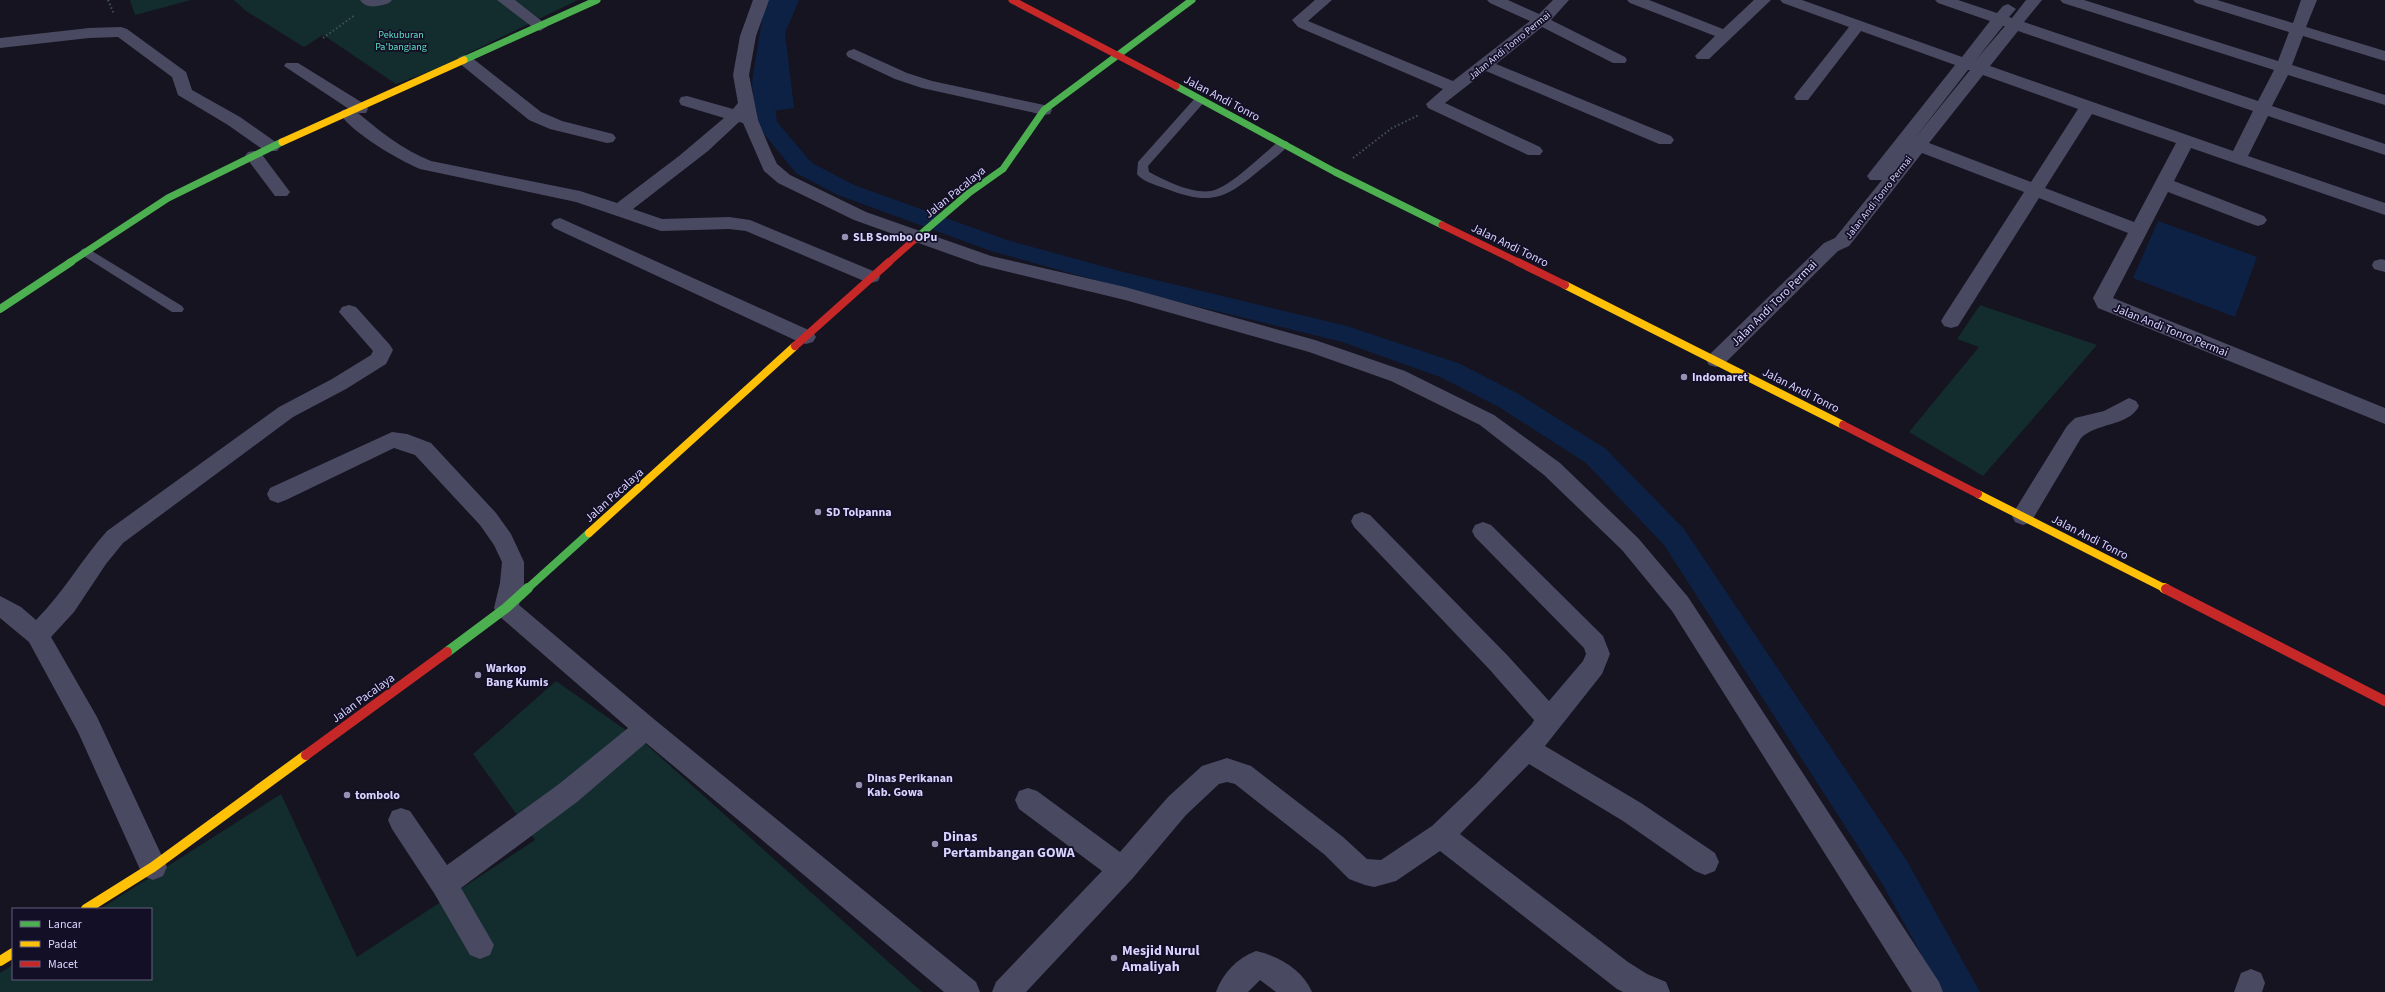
<svg xmlns="http://www.w3.org/2000/svg" width="2385" height="992" font-family="'Source Sans 3',sans-serif">
  <rect width="100%" height="100%" fill="#161421"/>
  <path fill="#132c2d" d="M130 0H191L135 15Z
    M234 0H578L436 69 396 84 323 35 304 47 246 11Z
    M1980 305 2097 345 1983 476 1909 432 1979 347 1957 339Z
    M556 681 647 745 922 992H0V973L13 965V979H151V909H100L281 794 357 957 535 840 473 754Z"/>
  <path fill="#0d2144" d="M767 0H799L785 33 794 108 772 111 759 52Z
    M2158 221 2257 257 2235 317 2133 278Z"/>
  <g fill="none" stroke-linecap="round" stroke-linejoin="round">
    <path fill="#0d2144" fill-rule="evenodd" d="M765 0H785L772 82 777 122 812 163 854 185 1007 240 1127 273 1347 326 1458 363 1517 393 1606 449 1684 529 1907 861 1980 992H1942L1883 885 1664 545 1586 463 1499 407 1440 377 1342 342 1127 289 991 251 838 195 796 173 755 123 752 82Z"/>
    <path stroke="#44505f" stroke-width="2" stroke-dasharray="1.5 2.5" stroke-linecap="butt" d="M108 0 114 14
      M323 38 355 15
      M1353 158 1392 128 1419 115"/>
    <path fill="#4a4962" fill-rule="evenodd" d="M1200 96 1206 100 1148 166 1149 172C1166 181 1192 194 1211 191 1229 188 1264 153 1279 141H1287L1289 144C1283 153 1270 161 1261 169 1224 200 1211 206 1164 188 1155 185 1142 181 1137 174L1138 162 1196 97Z
      M87 248 182 306 184 309 182 312H172L82 255 80 252 82 249Z"/>
    <path fill="#4a4962" fill-rule="evenodd" d="M360 0H392L389 3C380 6 367 10 360 0Z
      M497 0H515L548 26 540 31 535 29Z
      M753 0H769L756 36 749 75 758 120 770 149 777 164 790 175 866 212 991 256 1125 287 1315 340 1405 371 1494 415 1560 463 1638 538 1688 597 1939 982 1943 992H1912L1672 611 1622 550 1544 475 1480 425 1391 381 1309 352 1125 300 980 265 854 220 778 183 764 171 743 123 739 122 708 151 633 209 662 219 729 217 750 220 878 273 880 277 878 281 871 283 864 281 746 231 729 229 661 231 576 202 420 169C397 159 354 134 340 114L342 110 349 109 284 66 286 63H298L366 105 368 109 366 113H358C381 132 403 150 431 161L580 191 617 203 679 156 724 118 681 105 679 101 681 97 687 96 733 109 738 103 733 75 740 36Z
      M1315 0H1332L1308 21 1453 81 1530 21 1490 3 1487 0H1508L1539 14 1553 0H1569L1551 20 1625 57 1627 60 1625 63H1613L1542 27 1496 64 1671 136 1674 140 1671 144H1659L1486 71 1445 103 1540 147 1543 151 1540 155H1528L1428 108 1426 104 1443 89 1298 27 1292 20Z
      M1627 0H1649L1723 29 1754 0H1771L1709 59H1697L1695 56 1715 36 1630 3Z
      M1780 0H1802L1962 57 1990 21 1938 3 1935 0H1958L1997 13 2003 6 2008 4 2016 9 2009 17 2012 18 2026 0H2042L2024 22 2258 101 2274 70 2063 3 2060 0H2084L2278 61 2289 32 2196 3 2193 0H2217L2293 23 2301 0H2317L2306 27 2385 51V61L2303 36 2292 65 2385 95V105L2288 75 2272 106 2385 144V155L2268 116 2248 156 2385 203V215L2191 148 2174 181 2264 216 2267 220 2264 224 2258 226 2252 224 2168 192 2113 298 2385 408V424L2098 308 2093 298 2128 233 2039 198 1958 326 1951 328 1944 326 1941 321 1944 316 2024 192 1922 153 1849 246 1838 251 1723 365 1716 367 1709 365 1706 360 1709 355 1824 243 1835 238 1882 180H1870L1867 176 1870 172 1955 65 1861 31 1808 100H1796L1794 97 1796 94 1849 27 1783 3ZM2003 26H2005L1975 61ZM2018 31 2253 111 2233 151 1990 66ZM1968 70H1970L1915 138ZM1983 75 2078 109 2031 182 1929 143ZM2092 114 2176 143 2134 222 2045 188Z
      M121 27 127 29 186 72 192 90 240 117 277 143 280 147 277 151H265L228 125 178 95 172 77 118 37 89 38 0 48V38L89 28Z
      M854 49 907 73 932 81 1044 105 1050 106 1052 110 1050 114 1044 115 922 88 895 79 848 57 846 54 848 51Z
      M465 55 471 57 541 112 562 121 613 134 616 138 613 142 607 143 550 129 529 120 459 63 457 60 459 57Z
      M254 151 260 152 290 192 287 196H275L245 156 248 152Z
      M560 218 813 332 816 337 813 342 806 344 799 342 554 228 551 224 554 220Z
      M2381 259 2385 260V272L2374 269 2372 265 2374 261Z
      M349 305 356 307 390 345 393 350 386 364 346 389 293 417 123 543 106 564 74 612 51 637 97 717 167 867 163 876 153 880 143 876 78 732 29 642 0 618V596L21 607 36 620C64 592 81 560 107 531L279 407 332 379 371 355 373 351 339 312 342 307Z
      M2129 398 2136 401 2139 406C2128 427 2097 422 2081 438L2031 522 2023 525 2015 522 2012 516 2015 510 2067 426 2075 418 2104 411Z
      M392 432 407 434 431 443 496 513 511 534 524 562V583L519 605 655 720 976 982 980 992H944L646 743 577 802 461 888 494 945 490 955 480 959 470 955 434 893 392 829 388 820 392 811 401 808 410 811 447 865 559 784 628 728 498 615 494 608 500 583 502 562 494 545 480 525 415 455 394 448 286 500 278 503 270 500 267 494 270 488Z
      M1362 512 1370 515 1508 656 1549 701 1583 661 1586 654 1584 648 1475 537 1472 531 1475 525 1483 522 1491 525 1603 636 1610 654 1602 674 1545 746 1641 803 1715 853 1719 862 1715 871 1705 875 1695 871 1623 821 1529 764 1460 834 1628 962 1647 974 1666 982 1670 992H1623L1617 989 1440 851 1396 881 1374 887 1365 885 1349 879 1325 855 1235 784 1227 782 1219 784 1186 815 1132 879 1026 992H992L996 982 1102 871 1019 809 1015 800 1019 791 1028 788 1037 791 1120 852 1168 797 1202 766 1227 758 1251 766 1343 837 1367 859 1381 860 1432 826 1477 783 1532 724 1534 720 1490 670 1354 527 1351 521 1354 515Z
      M1256 951C1279 956 1303 970 1312 992H1276L1260 980 1248 992H1216C1223 973 1237 958 1256 951Z
      M2251 969 2261 973 2265 983 2262 992H2234L2241 973Z"/>
    <path stroke="#4caf50" stroke-width="7" d="M464 60 597 0
      M1176 86 1335 172 1442 225
      M914 240 969 193 1003 169 1044 110 1192 0
      M69 263 168 198 282 142"/>
    <path stroke="#4caf50" stroke-width="8" d="M0 309 71 262
      M527 589 589 533"/>
    <path stroke="#4caf50" stroke-width="10" d="M447 652 506 608 528 588"/>
    <path stroke="#ffc107" stroke-width="7" d="M282 142 464 60"/>
    <path stroke="#ffc107" stroke-width="8" d="M1565 285 1843 425
      M1978 494 2166 589
      M589 533 795 346"/>
    <path stroke="#ffc107" stroke-width="10" d="M2164 588 2166 589
      M86 909 153 867 306 755
      M0 961 13 953"/>
    <path stroke="#c62828" stroke-width="7" d="M1012 0 1176 86
      M1442 225 1520 263
      M888 263 914 240"/>
    <path stroke="#c62828" stroke-width="8" d="M1518 262 1565 285
      M795 346 889 262
      M1843 425 1978 494"/>
    <path stroke="#c62828" stroke-width="10" d="M2166 589 2385 701
      M306 755 447 652"/>
  </g>
  <g fill="#9591b1" stroke="#130f26" stroke-width="1.5">
    <circle cx="845" cy="237" r="4"/>
    <circle cx="1684" cy="377" r="4"/>
    <circle cx="818" cy="512" r="4"/>
    <circle cx="478" cy="675" r="4"/>
    <circle cx="859" cy="785" r="4"/>
    <circle cx="347" cy="795" r="4"/>
    <circle cx="935" cy="844" r="4"/>
    <circle cx="1114" cy="958" r="4"/>
  </g>
  <g text-anchor="middle" stroke-width="3.5" stroke-linejoin="round" paint-order="stroke">
    <g font-size="10" fill="#5fe0c0" stroke="#130f26">
      <text x="401" y="38">Pekuburan<tspan x="401" dy="12">Pa'bangiang</tspan></text>
    </g>
    <g font-size="10" fill="#d9d4ff" stroke="#130f26">
      <text transform="translate(1509 45) rotate(-39)" y="4">Jalan Andi Tonro Permai</text>
      <text transform="translate(1878 197) rotate(-52)" y="4">Jalan Andi Tonro Permai</text>
    </g>
    <g font-size="12" fill="#d9d4ff" stroke="#130f26">
      <text transform="translate(1222 98) rotate(28)" y="4">Jalan Andi Tonro</text>
      <text transform="translate(955 192) rotate(-39)" y="4">Jalan Pacalaya</text>
      <text transform="translate(1510 245) rotate(26)" y="4">Jalan Andi Tonro</text>
      <text transform="translate(1774 303) rotate(-45)" y="4">Jalan Andi Toro Permai</text>
      <text transform="translate(2171 330) rotate(22)" y="4">Jalan Andi Tonro Permai</text>
      <text transform="translate(1801 390) rotate(27)" y="4">Jalan Andi Tonro</text>
      <text transform="translate(614 495) rotate(-42)" y="4">Jalan Pacalaya</text>
      <text transform="translate(2090 537) rotate(27)" y="4">Jalan Andi Tonro</text>
      <text transform="translate(363 698) rotate(-36)" y="4">Jalan Pacalaya</text>
    </g>
    <g font-size="12" font-weight="bold" fill="#d9d4ff" stroke="#130f26" text-anchor="start">
      <text x="853" y="241">SLB Sombo OPu</text>
      <text x="1692" y="381">Indomaret</text>
      <text x="826" y="516">SD Tolpanna</text>
      <text x="486" y="672">Warkop<tspan x="486" dy="14">Bang Kumis</tspan></text>
      <text x="867" y="782">Dinas Perikanan<tspan x="867" dy="14">Kab. Gowa</tspan></text>
      <text x="355" y="799">tombolo</text>
    </g>
    <g font-size="14" font-weight="bold" fill="#d9d4ff" stroke="#130f26" text-anchor="start">
      <text x="943" y="841">Dinas<tspan x="943" dy="16">Pertambangan GOWA</tspan></text>
      <text x="1122" y="955">Mesjid Nurul<tspan x="1122" dy="16">Amaliyah</tspan></text>
    </g>
  </g>
  <rect x="12" y="908" width="140" height="72" fill="#130f26" stroke="#625e7d"/>
  <rect x="20" y="921" width="20" height="6" fill="#4caf50" stroke="#625e7d"/>
  <text x="48" y="928" font-size="12" fill="#d9d4ff">Lancar</text>
  <rect x="20" y="941" width="20" height="6" fill="#ffc107" stroke="#625e7d"/>
  <text x="48" y="948" font-size="12" fill="#d9d4ff">Padat</text>
  <rect x="20" y="961" width="20" height="6" fill="#c62828" stroke="#625e7d"/>
  <text x="48" y="968" font-size="12" fill="#d9d4ff">Macet</text>
</svg>
